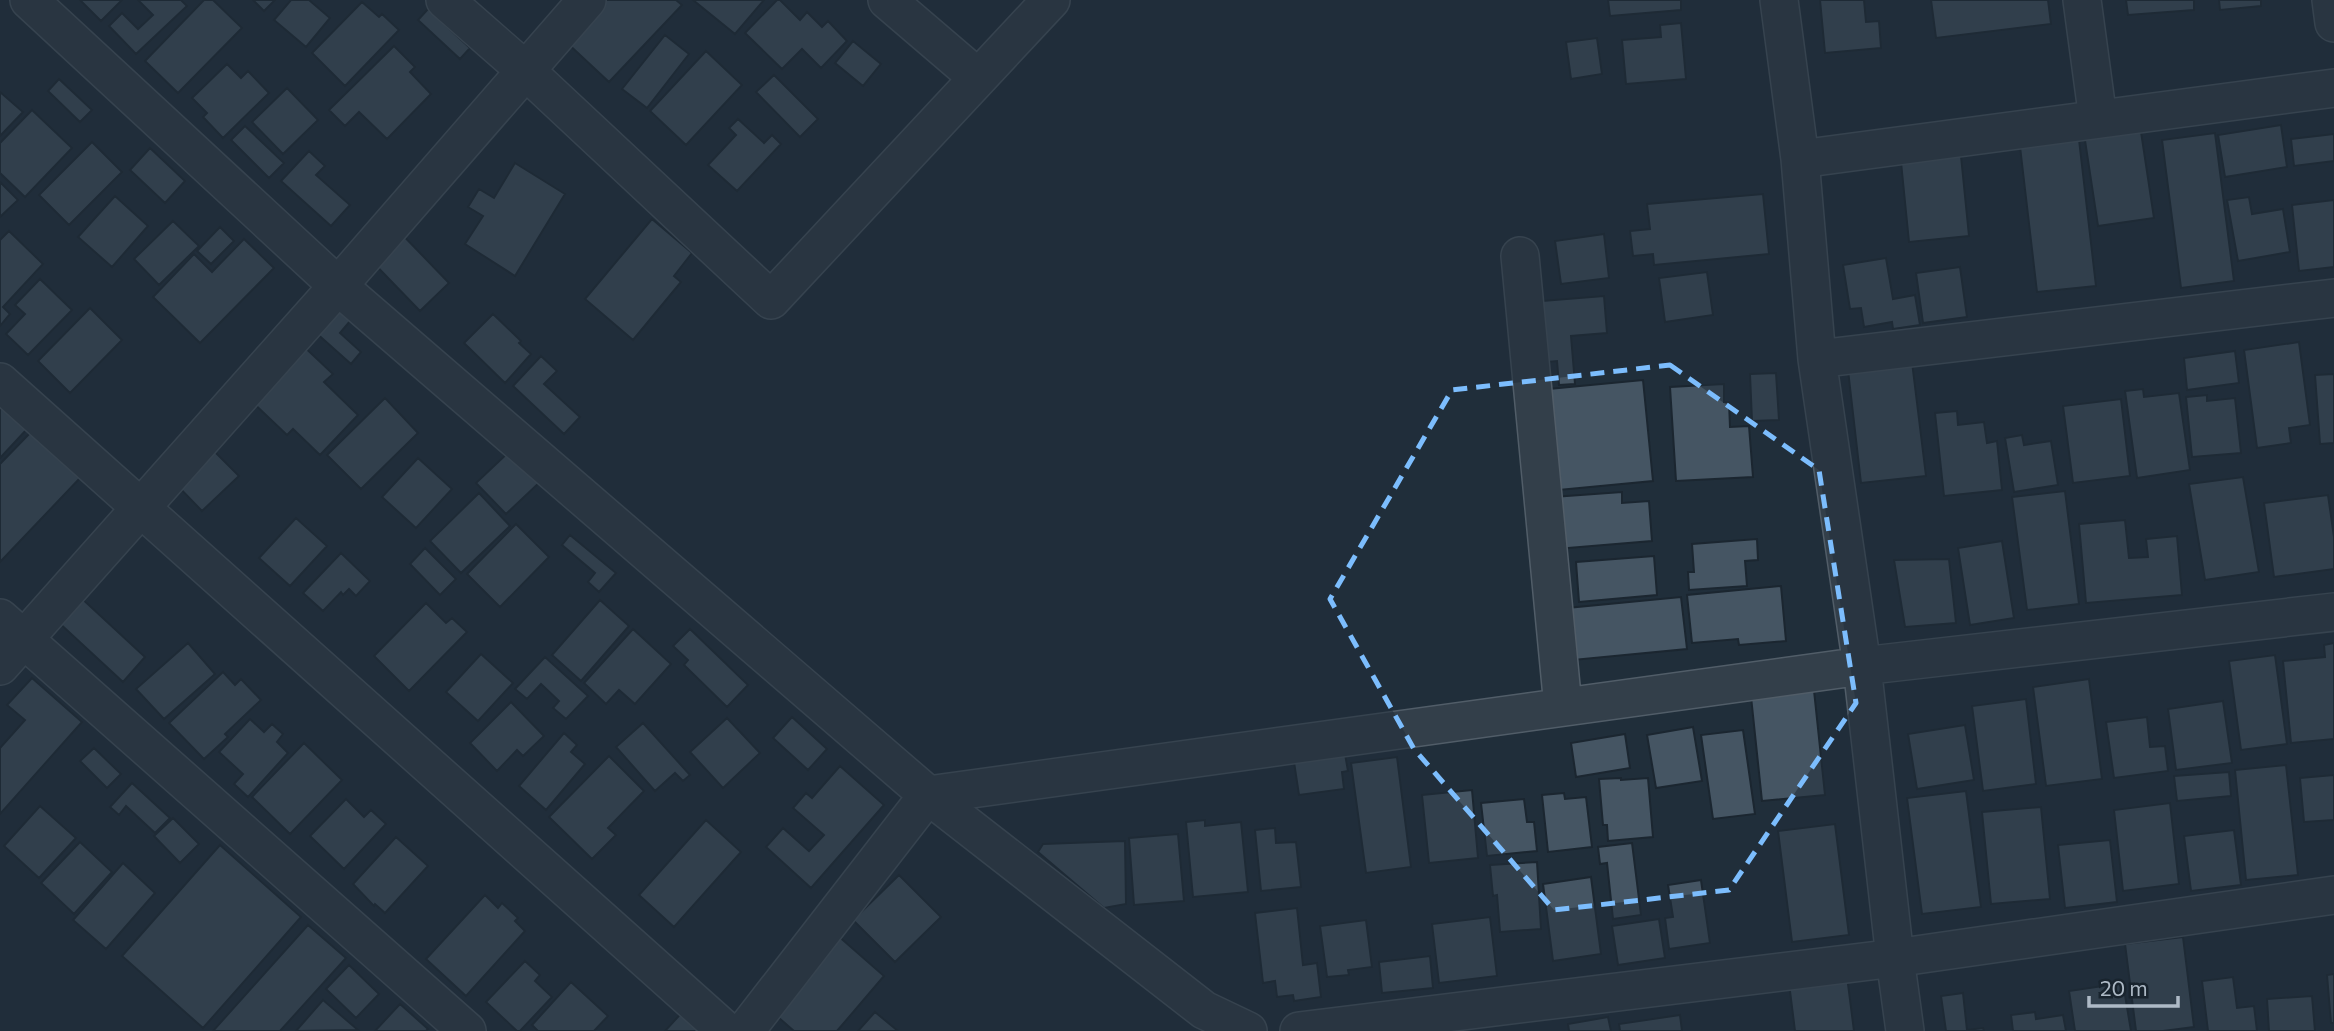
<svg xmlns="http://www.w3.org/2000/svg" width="2334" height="1031" font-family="Commissioner,sans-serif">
  <rect width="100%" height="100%" fill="#202e3a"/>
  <path fill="#455563" stroke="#1b2630" stroke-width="2" d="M80 0H122L101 21Z
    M138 0H181L187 6 136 54 109 26 122 13 138 29 153 15Z
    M204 0H213L242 28 178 93 145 61Z
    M253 0H275L264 11Z
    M291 0H309L330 18 306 47 274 20Z
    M601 0H676L682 5 609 82 564 40Z
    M693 0H764L735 34Z
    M777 0H780L800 20 807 12 822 27 828 21 847 41 821 68 802 49 782 69 745 33Z
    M1608 0H1681V10L1610 16Z
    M1820 0H1864L1866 22 1879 21 1881 48 1825 53Z
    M1931 0H2048L2051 24 1936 38Z
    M2126 0H2194V10L2128 15Z
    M2219 0H2261V6L2220 10Z
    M362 2 379 17 382 14 399 30 345 86 312 53Z
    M428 9 470 48 460 59 418 20Z
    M1681 23 1686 79 1626 84 1622 40 1661 37 1660 25Z
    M665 35 689 54 647 108 622 89Z
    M1597 38 1602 74 1571 79 1566 42Z
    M853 41 881 64 863 86 835 63Z
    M394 46 415 67 410 72 431 94 387 139 359 112 345 126 329 110Z
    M706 51 742 85 686 145 650 111Z
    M227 64 241 78 248 71 269 93 223 138 203 117 207 113 192 98Z
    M774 75 818 119 800 137 756 92Z
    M59 79 92 110 80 122 48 91Z
    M287 88 318 120 283 154 252 122Z
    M0 92 23 112 0 136Z
    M32 110 72 148 25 197 0 173V143Z
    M738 119 764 143 772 135 781 144 737 191 708 165 736 135 729 128Z
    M2140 125 2154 218 2098 226 2084 134Z
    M2281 125 2287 167 2225 177 2218 135Z
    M245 126 284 163 269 178 231 140Z
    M2078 131 2096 286 2037 292 2019 138Z
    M2215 133 2234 281 2181 288 2162 140Z
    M2334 134V161L2294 166 2291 139Z
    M92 142 122 172 69 225 39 195Z
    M1960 146 1969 236 1909 242 1900 152Z
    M150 148 185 181 165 203 130 170Z
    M309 151 325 166 316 175 350 205 331 226 281 181Z
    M515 163 565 194 515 276 465 244 483 216 468 207 479 189 494 198Z
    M0 182 18 200 0 217Z
    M1763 194 1769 254 1654 265 1653 254 1633 256 1630 231 1650 229 1647 204Z
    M115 196 148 226 112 267 78 237Z
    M2249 197 2252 214 2283 209 2290 252 2238 261 2227 200Z
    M2334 200V267L2299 271 2292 205Z
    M652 219 692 253 674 276 681 282 633 340 585 299Z
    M173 221 199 246 159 285 134 259Z
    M392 224 449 283 420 311 363 252Z
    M220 227 234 241 211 264 197 251Z
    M9 231 43 264 3 307 10 314 0 326V240Z
    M1604 234 1609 278 1561 284 1555 241Z
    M244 239 274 268 200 343 153 297 194 254 212 272Z
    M1886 258 1893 299 1915 295 1920 325 1893 329 1892 322 1864 327 1861 308 1850 309 1843 265Z
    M1960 267 1967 317 1923 323 1916 273Z
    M1707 272 1713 315 1665 322 1659 278Z
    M40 279 72 310 28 355 6 334 25 314 15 305Z
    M1604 296 1607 333 1571 336 1575 384 1559 385 1557 361 1547 362 1542 301Z
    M327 299 351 320 340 333 361 352 351 364 305 323Z
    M90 308 122 340 70 393 38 361Z
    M493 314 521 341 519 343 531 354 505 383 464 343Z
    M298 341 333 374 324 382 358 415 320 455 293 429 287 435 245 395Z
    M2299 342 2310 425 2289 428 2291 443 2257 448 2244 350Z
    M2235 351 2239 383 2187 390 2184 358Z
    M541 356 557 371 544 384 580 417 564 434 513 386Z
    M1912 362 1926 476 1861 483 1848 370Z
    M1776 373 1779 420 1752 421 1750 374Z
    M2334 374V443L2320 444 2315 375Z
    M1643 380 1653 481 1548 491 1538 390Z
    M1724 384V402H1729L1730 427 1749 426 1753 477 1676 481 1670 387Z
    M2143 389 2144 397 2179 393 2190 470 2137 478 2125 391Z
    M2207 395V401L2235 398 2241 453 2192 457 2186 397Z
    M385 398 418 433 361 489 327 455Z
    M2121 399 2130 476 2073 483 2063 406Z
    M0 402 28 428 0 458Z
    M1957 411 1958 425 1984 422 1987 443 1997 441 2002 490 1944 496 1935 413Z
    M32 431 81 477 0 562V464Z
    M2022 435 2024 445 2051 441 2058 485 2014 492 2005 438Z
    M205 442 239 476 202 511 169 477Z
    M511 450 541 481 506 514 476 483Z
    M418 458 452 489 416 528 382 497Z
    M2243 477 2259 572 2205 580 2189 484Z
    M2065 491 2079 604 2027 610 2012 497Z
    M1622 492V503L1649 501 1652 541 1556 549 1553 497Z
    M479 493 510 526 461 573 430 541Z
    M2328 495 2334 537V569L2274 577 2264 503Z
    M296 518 327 546 290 586 259 558Z
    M2125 520 2129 558 2148 557 2146 539 2177 536 2182 595 2086 603 2079 524Z
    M516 524 549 557 500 607 467 574Z
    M570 535 616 573 599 592 588 582 595 573 562 545Z
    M1757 539 1758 560 1745 561 1747 586 1689 590 1688 572H1694L1692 544Z
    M2002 541 2014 618 1970 625 1958 548Z
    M425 548 456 579 440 595 410 564Z
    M341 553 370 581 356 596 349 589 343 595 341 592 323 611 303 593Z
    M1654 556 1657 595 1579 602 1576 562Z
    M1949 559 1956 623 1905 627 1894 560Z
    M1781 586 1786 641 1739 645 1738 639 1692 643 1687 595Z
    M78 595 145 657 123 682 56 620Z
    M1681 597 1687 649 1573 660 1567 608Z
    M600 600 629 626 581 681 552 655Z
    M426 603 446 623 452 618 467 632 409 691 374 656Z
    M633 629 671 664 635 704 619 690 606 704 584 683Z
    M690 629 748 685 727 707 684 665 688 660 673 646Z
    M188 643 215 674 164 719 136 689Z
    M2334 643V739L2291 743 2283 661 2325 657 2324 645Z
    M481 654 513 683 478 721 446 692Z
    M2275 655 2287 744 2241 750 2229 661Z
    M545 657 588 696 566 719 553 708 559 701 541 684 527 699 515 689Z
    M223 672 235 685 241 679 261 700 225 734 228 737 204 759 169 723Z
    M32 678 82 722 0 814V748L25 720 7 705Z
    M2089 679 2102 779 2046 786 2033 687Z
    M1813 681 1825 795 1762 801 1750 687Z
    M2026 699 2036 784 1983 791 1972 706Z
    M2223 701 2232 763 2176 770 2168 709Z
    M511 702 544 736 523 756 517 750 497 771 470 743Z
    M792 717 827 749 808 770 773 738Z
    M2147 717 2150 747 2165 746 2168 771 2114 778 2106 722Z
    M727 718 760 753 723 788 690 752Z
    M250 719 264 732 272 724 283 734 277 742 288 753 248 797 234 784 243 774 219 752Z
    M643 723 690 775 683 781 675 773 655 791 616 747Z
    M1965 725 1974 780 1917 789 1908 734Z
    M1693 727 1702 781 1656 788 1647 735Z
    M1743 730 1755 814 1713 819 1701 735Z
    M564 733 577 745 571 752 585 764 546 810 519 786Z
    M1625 734 1630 768 1576 777 1571 743Z
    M304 743 342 780 290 834 252 797Z
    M94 748 121 774 107 788 80 761Z
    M1345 754 1348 771 1342 772 1344 789 1299 795 1294 762Z
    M609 756 644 791 608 828 616 835 592 859 549 817Z
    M1397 757 1411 867 1366 873 1351 763Z
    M2286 765 2298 875 2246 880 2235 770Z
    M840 766 884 805 811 888 766 847 783 828 809 851 824 835 793 808 806 793 812 798Z
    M2229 772 2231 796 2177 801 2174 776Z
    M2334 775V820L2304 822 2300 778Z
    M1621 778V780L1648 778 1653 837 1608 841 1607 825H1603L1599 779Z
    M132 783 170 818 155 833 126 806 119 815 110 807Z
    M1472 790 1478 858 1429 863 1422 795Z
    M1966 791 1981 907 1922 914 1907 798Z
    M1564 793 1565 799 1586 797 1592 847 1548 852 1542 795Z
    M346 799 364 817 371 810 386 824 344 869 310 836Z
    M1524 799 1527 822H1534L1537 851 1487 856 1481 803Z
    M2170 803 2179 884 2123 891 2114 810Z
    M40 806 76 838 39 878 4 846Z
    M2041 807 2050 899 1991 904 1982 812Z
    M173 818 199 844 180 863 154 836Z
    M706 820 741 852 674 927 639 895Z
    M1205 820V826L1241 822 1248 892 1193 897 1186 822Z
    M1835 824 1849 935 1792 942 1778 831Z
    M1275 828 1276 843 1296 842 1301 887 1261 891 1255 830Z
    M2234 830 2241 885 2191 891 2184 836Z
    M1178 834 1184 901 1134 905 1129 838Z
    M396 837 428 866 385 913 375 904 374 906 353 884Z
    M2110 840 2117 902 2065 908 2058 845Z
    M1125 841 1126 904 1104 908 1038 852 1043 844Z
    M80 842 112 872 74 914 41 883Z
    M1632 843 1641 915 1613 919 1607 863 1600 864 1598 847Z
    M220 845 301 917 203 1028 122 956Z
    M1537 862 1541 929 1500 932 1497 895 1493 896 1490 865Z
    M123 863 155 893 106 949 73 920Z
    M899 875 941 917 895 962 853 920Z
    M1591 877 1601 954 1553 961 1543 884Z
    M1701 880 1710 943 1669 949 1665 918 1673 917 1668 885Z
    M485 895 498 908 502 903 518 918 515 921 525 931 466 996 426 959Z
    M1297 908 1303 965 1317 963 1321 997 1294 1001 1293 995 1277 997 1275 981 1263 983 1255 913Z
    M1490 917 1497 976 1439 983 1432 924Z
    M1659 919 1665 958 1618 965 1612 926Z
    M1366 920 1372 967 1348 970 1349 975 1327 977 1320 926Z
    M308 925 346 958 280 1031H213Z
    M836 934 884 976 837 1031H794L771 1011Z
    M2183 937 2194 1027 2163 1031H2136L2125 944Z
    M1430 956 1433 988 1382 993 1379 962Z
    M525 961 540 975 535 981 552 997 520 1031H517L486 1002Z
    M349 965 379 994 356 1018 326 989Z
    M2334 974V1023H2331L2327 975Z
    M1847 976 1854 1031H1795L1789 983Z
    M2233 977 2237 1008 2254 1006 2257 1031H2208L2202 981Z
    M571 982 608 1016 594 1031H538L532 1025Z
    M2123 983 2131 1031H2075L2069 991Z
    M1963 993 1967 1030 1983 1028 1984 1031H1946L1941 996Z
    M2312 996 2315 1031H2269L2267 999Z
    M323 1000 358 1030 296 1031Z
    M400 1004 428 1029 426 1031H375Z
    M687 1007 713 1031H665Z
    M875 1012 898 1031H858Z
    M2035 1012 2036 1019 2063 1015 2066 1031H2013L2011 1015Z
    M1680 1015 1682 1031H1620L1619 1024Z
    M1608 1017 1611 1031H1569L1568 1024Z"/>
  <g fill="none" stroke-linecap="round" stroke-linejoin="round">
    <defs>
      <path id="minor" d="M29 0 338 286 928 795 1204 1010 1248 1031
        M445 0 526 71 771 300 1051 0
        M887 0 977 77
        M1779 0 1800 159 1817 359 1862 666 1895 958 1905 1031
        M2082 0 2098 119
        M2331 0 2334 23
        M1800 159 2334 88
        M1520 256 1563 707
        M1817 359 2334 298
        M0 382 726 1031
        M0 618 467 1031
        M0 666 338 286 587 0
        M745 1031 928 795 1862 666 2334 612
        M1299 1031 1895 958 2334 895"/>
    </defs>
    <use href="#minor" stroke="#515d68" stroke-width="40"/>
    <use href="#minor" stroke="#333f4a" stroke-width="37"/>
  </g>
  <path d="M0 0H2334V1031H0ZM1670 365 1819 470 1856 703 1729 890 1554 910 1414 749 1330 599 1452 390Z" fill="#202e3a" fill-opacity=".55" fill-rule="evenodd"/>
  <path fill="none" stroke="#7cbdfd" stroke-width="5" stroke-dasharray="14 9" stroke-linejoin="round" d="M1670 365 1819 470 1856 703 1729 890 1554 910 1414 749 1330 599 1452 390Z"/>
  <path d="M2089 996v10h89v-10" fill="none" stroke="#aebac6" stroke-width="3.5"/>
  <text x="2100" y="996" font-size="21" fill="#aebac6" stroke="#19242e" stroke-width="5" paint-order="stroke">20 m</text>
</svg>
